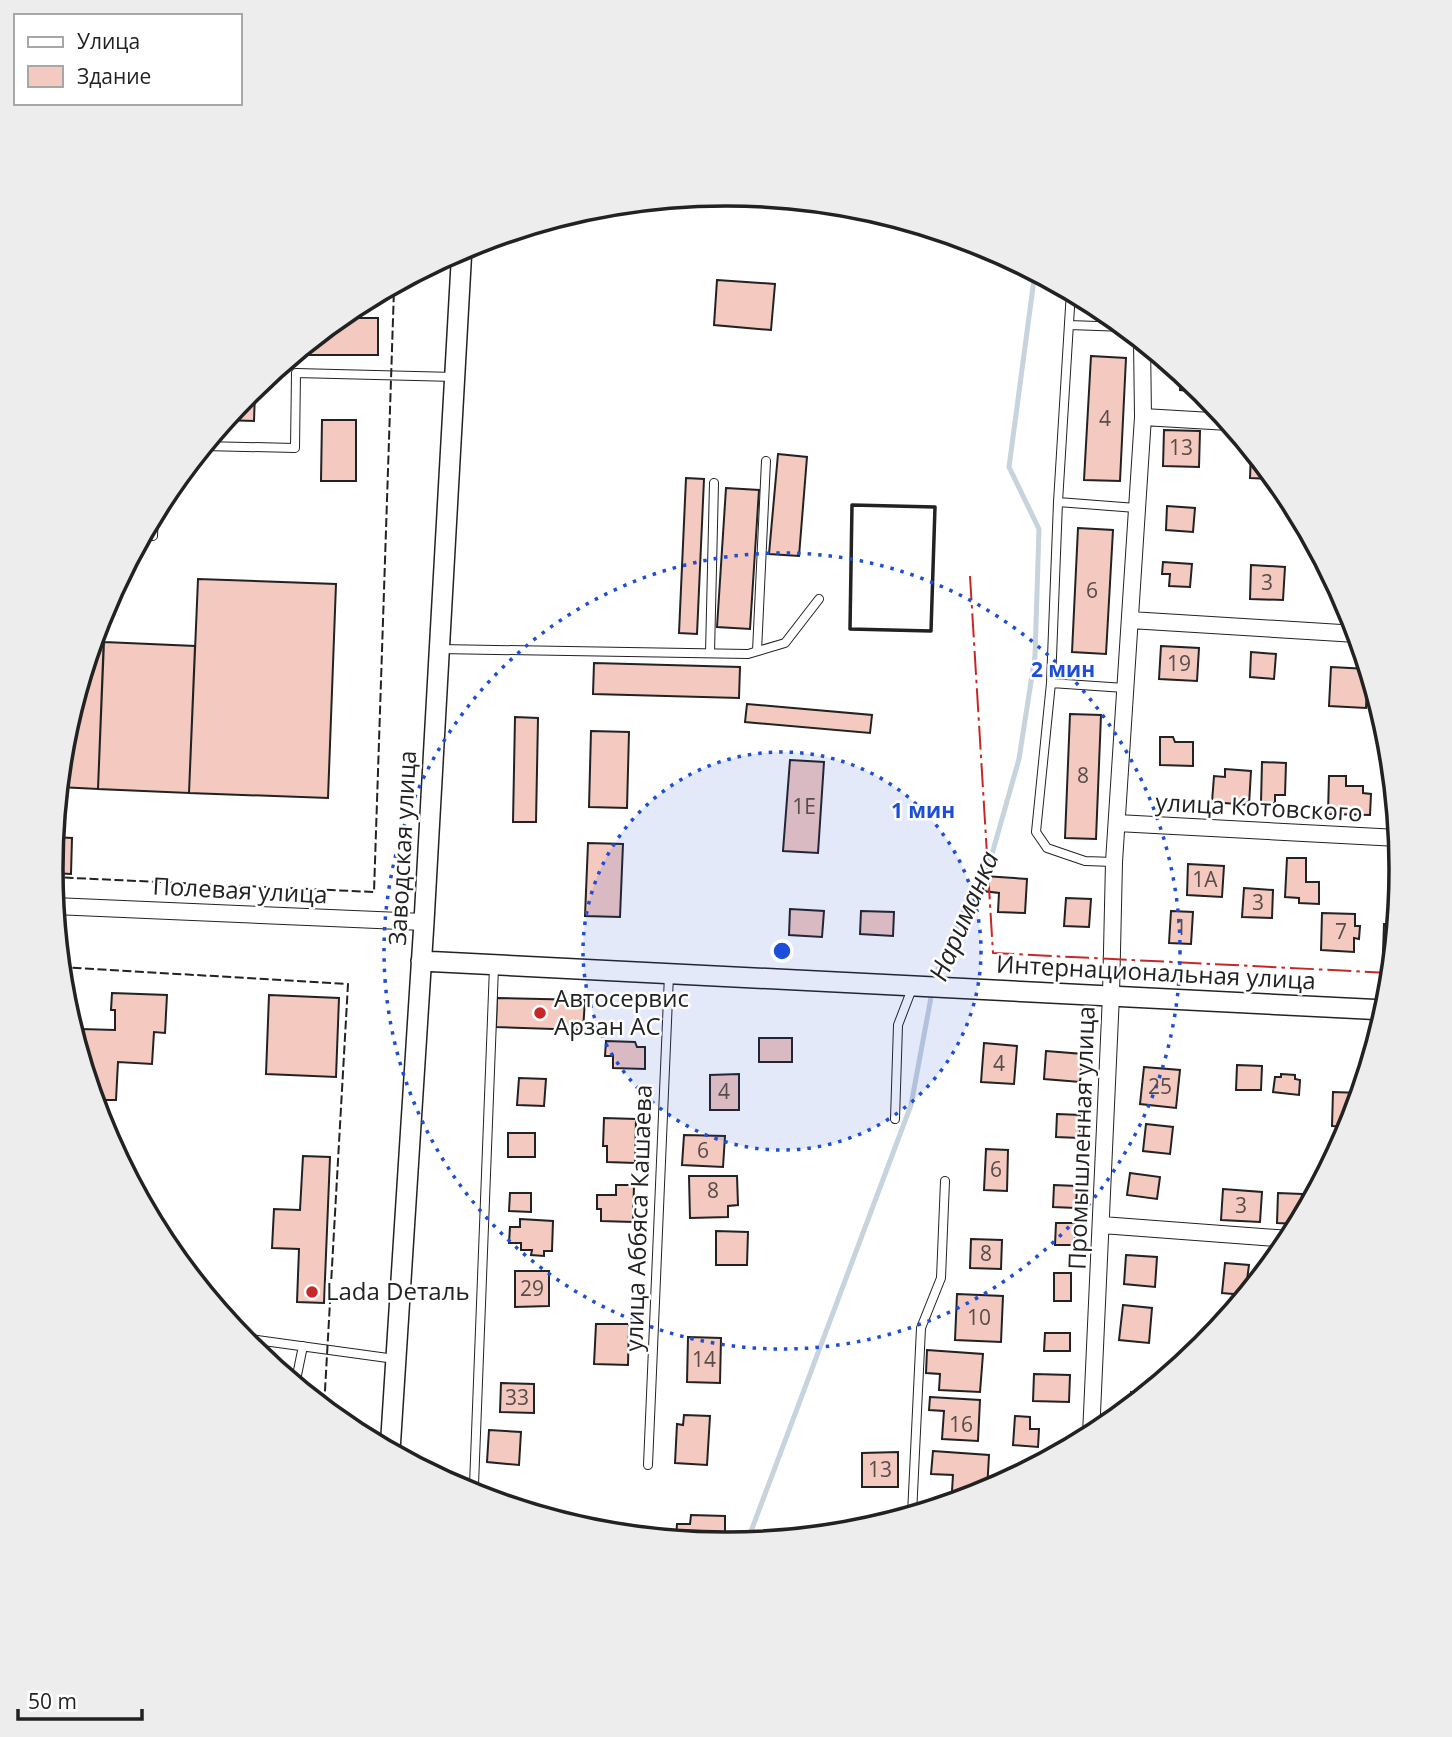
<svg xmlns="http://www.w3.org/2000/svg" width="1452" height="1737" font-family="'Open Sans',sans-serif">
  <rect width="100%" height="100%" fill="#fff"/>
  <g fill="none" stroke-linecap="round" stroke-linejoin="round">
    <path stroke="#c7d3dd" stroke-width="5" d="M934 983 936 974 963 913 990 861 1019 759 1035 656 1039 529 1009 467 1035 272
      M747 1542 911 1105 932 992"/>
  </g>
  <path fill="#f3c9c0" stroke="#222" stroke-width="2" d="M717 280 775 284 771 330 714 325Z
    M338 318H378V355H292Z
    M1091 356 1126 358 1120 481 1084 480Z
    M1181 373 1203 391V392L1180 390Z
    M248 392H255L254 421 224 420Z
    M322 420H356V481H321Z
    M1164 430 1200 431 1199 467 1163 466Z
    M778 454 807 457 799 556 769 554Z
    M1251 454H1255L1271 473V479L1250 478Z
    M686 478 704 479 697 634 679 633Z
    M726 488 759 490 750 629 717 627Z
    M1167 506 1195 508 1193 532 1166 530Z
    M1078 528 1113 530 1106 654 1072 652Z
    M1163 562 1192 564 1190 587 1169 586 1170 574H1162Z
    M1251 565 1285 567 1283 600 1250 599Z
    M198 579 336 584 328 798 189 793Z
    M104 607 105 608 98 789 59 787 64 736Z
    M104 642 195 646 189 793 98 789Z
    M1161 646 1199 648 1197 681 1159 679Z
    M1251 652 1276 654 1274 679 1250 677Z
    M594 663 740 667 739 698 593 694Z
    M1331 667 1368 669 1366 708 1329 706Z
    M747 704 872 715 870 733 745 722Z
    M1070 714 1101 715 1096 839 1065 838Z
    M515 717 538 718 536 822H513Z
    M591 731 629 732 627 808 589 807Z
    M1160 737H1173L1175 742H1193V766L1160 765Z
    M790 760 824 762 818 853 783 851Z
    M1262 762 1286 763 1285 795H1275V803H1261Z
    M1225 769 1251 771 1249 805 1212 802 1214 776 1225 777Z
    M1329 776H1346V786H1363V793L1371 794 1370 815 1328 814Z
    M54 837 72 838 71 874 51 873Z
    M588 843 623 844 620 917 585 916Z
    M1287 858H1306V882H1319V904L1299 903V898L1285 897Z
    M1188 864 1224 866 1222 897 1187 895Z
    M984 876 1027 879 1025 913 998 912 999 893 983 891Z
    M1244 888 1273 890 1272 918 1242 917Z
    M1066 898 1091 899 1089 927 1064 926Z
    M790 909 824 911 822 937 789 935Z
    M861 911 894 912 893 936 860 934Z
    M1171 911 1193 912 1191 944 1169 943Z
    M1322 913 1355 914V926H1360L1359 939 1354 938V952L1321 950Z
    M1384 924H1396L1393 953H1383Z
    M112 993 167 995 165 1033 154 1032 152 1064 118 1062 116 1100H94L80 1055 81 1029 115 1030V1010H111Z
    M269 995 339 998 336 1077 266 1074Z
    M497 998 585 1000 583 1030 496 1027Z
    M759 1038H792V1062H759Z
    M606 1041 635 1042 637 1047H645V1069L613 1068V1056H605Z
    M984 1043 1017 1046 1014 1084 981 1082Z
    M1046 1051 1083 1054 1080 1082 1044 1079Z
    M1237 1065 1262 1066 1261 1090H1236Z
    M1144 1067 1180 1070 1176 1108 1140 1104Z
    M739 1074V1110H710V1075Z
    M1281 1074 1295 1075V1079L1300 1080 1299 1095 1273 1092 1275 1077H1281Z
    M519 1078 546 1079 544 1106 517 1105Z
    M1333 1092 1360 1093 1350 1127 1332 1126Z
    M1057 1114 1081 1115 1080 1138 1056 1137Z
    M604 1118 636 1119 635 1163 607 1162V1146H603Z
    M1146 1124 1173 1127 1170 1154 1143 1151Z
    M508 1133H535V1157H508Z
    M684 1135 725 1136 723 1167 682 1165Z
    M986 1149 1008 1150 1007 1191 984 1190Z
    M303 1156 330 1157 324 1303 297 1302 299 1249 272 1248 274 1209 300 1210Z
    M1130 1173 1160 1177 1157 1199 1127 1195Z
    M689 1176H737L738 1205 728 1206V1217L690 1218Z
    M616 1185H634L633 1222 601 1221V1209H597V1195H616Z
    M1054 1185 1077 1186 1076 1208 1053 1207Z
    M1223 1189 1262 1192 1260 1222 1221 1220Z
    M510 1193H531V1212L509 1211Z
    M1278 1193 1302 1194 1301 1218 1298 1224 1277 1223Z
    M520 1219 553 1221 552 1251H544V1256L531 1255 532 1250H521V1243H509L510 1227H520Z
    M1056 1223H1076L1075 1245H1055Z
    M716 1231 748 1232 747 1265H716Z
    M971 1239 1002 1240 1001 1269 970 1268Z
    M1126 1255 1157 1257 1155 1287 1124 1284Z
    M1225 1263 1249 1265 1245 1295 1222 1293Z
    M515 1271H549V1306L515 1307Z
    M1054 1273H1071V1301H1054Z
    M957 1294 1003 1296 1001 1342 955 1340Z
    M1123 1305 1152 1308 1149 1343 1119 1340Z
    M596 1324H629L628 1365 594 1364Z
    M1045 1333H1070V1351H1044Z
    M688 1337 721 1338 720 1383 687 1382Z
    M927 1350 983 1354 980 1392 939 1390 940 1374 926 1373Z
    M1034 1374 1070 1375 1069 1402 1033 1401Z
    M501 1383 534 1384V1413L500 1412Z
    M1131 1392 1146 1393 1131 1406Z
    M930 1397 980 1400 978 1441 942 1439 944 1411 929 1410Z
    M684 1415 710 1416 707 1465 675 1463 677 1424 683 1425Z
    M1015 1416 1030 1417V1429H1039L1038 1447 1013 1445Z
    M489 1430 521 1432 519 1465 487 1462Z
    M933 1451 989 1455 987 1491 982 1493 952 1491 953 1475 931 1474Z
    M898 1452V1487H862V1453Z
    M691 1515 725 1516V1540H708V1542L676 1539 677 1524H690Z"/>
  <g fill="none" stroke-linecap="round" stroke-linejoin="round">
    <defs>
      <path id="service" d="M1071 291 1058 502 1051 683 1036 832 1047 848 1085 861 1114 862
        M1069 325 1126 327
        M203 446 295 448 296 373 455 377
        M1058 502 1136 508
        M142 536H153L154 514
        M439 649 748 654 785 643 819 599
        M757 651 766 461
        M710 653 714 483
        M1051 683 1125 688
        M895 1119 898 1025 913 986
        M242 1338 395 1359
        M295 1385 303 1346
        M648 1465 669 975
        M460 1488 474 1485 494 967
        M912 1514 921 1328 941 1278 945 1181"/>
      <path id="minor" d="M1143 417 1229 422
        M1130 620 1357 634
        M1117 823 1398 838
        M54 906 424 922
        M1102 1225 1290 1239
        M1091 1435 1111 995 1114 862 1143 417 1142 340"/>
      <path id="tertiary" d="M421 961 1385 1010
        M390 1451 424 922 462 247"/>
    </defs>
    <use href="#service" stroke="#222" stroke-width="10"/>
    <use href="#minor" stroke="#222" stroke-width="18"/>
    <use href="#tertiary" stroke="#222" stroke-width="22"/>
    <use href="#service" stroke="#fff" stroke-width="8"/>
    <use href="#minor" stroke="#fff" stroke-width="16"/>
    <use href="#tertiary" stroke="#fff" stroke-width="19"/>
    <path stroke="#222" stroke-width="2" stroke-dasharray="9 3.5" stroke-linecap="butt" d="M52 877 374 892 394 289 386 288
      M60 967 348 984 324 1408"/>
    <path stroke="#222" stroke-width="3.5" d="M852 505 935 507 931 631 850 629Z"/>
    <path stroke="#c62828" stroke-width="2" stroke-dasharray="24 5 3.5 5" stroke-linecap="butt" d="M970 576 993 953 1391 973"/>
  </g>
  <circle cx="782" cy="951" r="199" fill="#1d4ed8" fill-opacity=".12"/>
  <g fill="none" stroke="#1d4ed8" stroke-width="3.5" stroke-dasharray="3.5 7">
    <circle cx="782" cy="951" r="199"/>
    <circle cx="782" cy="951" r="398"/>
  </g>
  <g fill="#c62828" stroke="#fff" stroke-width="2.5">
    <circle cx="540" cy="1013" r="7"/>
    <circle cx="312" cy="1292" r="7"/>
  </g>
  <g text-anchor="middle" stroke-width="5" stroke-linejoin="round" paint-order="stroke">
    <g font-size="21" fill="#564c4a">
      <text x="1105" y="426">4</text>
      <text x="1181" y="455">13</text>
      <text x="1267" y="590">3</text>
      <text x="1092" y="598">6</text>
      <text x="1179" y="671">19</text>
      <text x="1083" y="783">8</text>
      <text x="804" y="814">1Е</text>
      <text x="1205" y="887">1А</text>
      <text x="1258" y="910">3</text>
      <text x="1181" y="935">1</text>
      <text x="1341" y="939">7</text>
      <text x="999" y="1071">4</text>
      <text x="1160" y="1094">25</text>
      <text x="724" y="1099">4</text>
      <text x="703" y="1158">6</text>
      <text x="996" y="1177">6</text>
      <text x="713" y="1198">8</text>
      <text x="1241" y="1213">3</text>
      <text x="986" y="1261">8</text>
      <text x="532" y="1296">29</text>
      <text x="979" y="1325">10</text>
      <text x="704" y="1367">14</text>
      <text x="517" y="1405">33</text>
      <text x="961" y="1432">16</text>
      <text x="880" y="1477">13</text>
    </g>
    <g font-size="24" fill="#222" stroke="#fff">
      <text transform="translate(1259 808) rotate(3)" y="8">улица Котовского</text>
      <text transform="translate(403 848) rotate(-87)" y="8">Заводская улица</text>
      <text transform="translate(240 891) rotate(3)" y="8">Полевая улица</text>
      <text transform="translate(1156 973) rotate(3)" y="8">Интернациональная улица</text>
      <text transform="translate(1082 1138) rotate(-88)" y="8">Промышленная улица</text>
      <text transform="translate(639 1218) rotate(-88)" y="8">улица Аббяса Кашаева</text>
    </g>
    <g font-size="24" fill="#222" stroke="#fff" text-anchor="start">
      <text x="554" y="1007">Автосервис<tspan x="554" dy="28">Арзан АС</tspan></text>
      <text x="326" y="1300">Lada Dеталь</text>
    </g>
    <g font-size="26" font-style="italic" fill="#222" stroke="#fff">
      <text transform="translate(964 916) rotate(-67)" y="9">Нариманка</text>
    </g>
  </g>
  <path d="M0 0H1452V1737H0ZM63 869a663 663 0 1 1 1326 0a663 663 0 1 1-1326 0Z" fill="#ededed" fill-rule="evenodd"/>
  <path fill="none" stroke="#222" stroke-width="3.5" d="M63 869a663 663 0 1 1 1326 0a663 663 0 1 1-1326 0Z"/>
  <circle cx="782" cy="951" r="10" fill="#1d4ed8" stroke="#fff" stroke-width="3.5"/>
  <g font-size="21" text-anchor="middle" font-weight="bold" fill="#1d4ed8" stroke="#fff" stroke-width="5" stroke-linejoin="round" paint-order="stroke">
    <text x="1063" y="677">2 мин</text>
    <text x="923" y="818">1 мин</text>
  </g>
  <rect x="14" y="14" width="228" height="91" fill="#ffffff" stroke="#a7a7a7" stroke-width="2"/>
  <rect x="28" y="37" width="35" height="10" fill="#ffffff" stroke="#a7a7a7" stroke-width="2"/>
  <text x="77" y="49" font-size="21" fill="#222222">Улица</text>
  <rect x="28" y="66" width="35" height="21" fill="#f3c9c0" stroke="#a7a7a7" stroke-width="2"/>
  <text x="77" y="84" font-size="21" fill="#222222">Здание</text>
  <path d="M18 1709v10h124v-10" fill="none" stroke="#222222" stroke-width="3.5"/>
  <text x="28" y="1709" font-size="21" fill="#222222" stroke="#ffffff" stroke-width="5" paint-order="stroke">50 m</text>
</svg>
